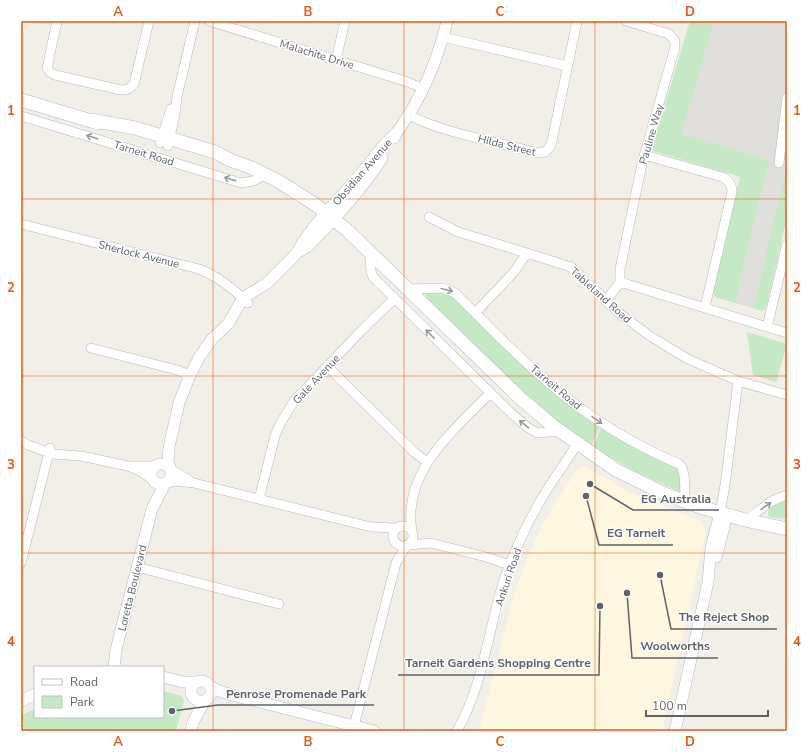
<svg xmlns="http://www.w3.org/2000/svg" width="808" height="752" font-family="'Nunito Sans',sans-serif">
  <rect width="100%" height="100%" fill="#f1efe8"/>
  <path fill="#fef7e0" d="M584 466 625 490 663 506 700 521 706 531 662 731H479L513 598 525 564 539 532 552 508 579 467Z"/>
  <path fill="#e0deda" d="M714 21H787V166L753 308 735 303 769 160 680 134Z"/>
  <path fill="#c5e8c5" d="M690 21H714L681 134 769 160 735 303 715 297 713 292 740 177 653 151 652 148Z
    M787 166V218L766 308 762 311 753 308Z
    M429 292H448L600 426 592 445 590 446 574 435 528 398 425 298 426 294Z
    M747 332 787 344 776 382 753 375Z
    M601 428H603L677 467 680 471V492L636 472 593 447Z
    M787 499V519L769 517C764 507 779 501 787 499Z
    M163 691 182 696 184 701 176 731H21V715L35 709V717H163Z"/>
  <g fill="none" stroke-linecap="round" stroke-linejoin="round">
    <defs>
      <path id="minor" d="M57 21 47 68 50 72 55 75 121 90C127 90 130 89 134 84L149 21
        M209 21 408 82 423 89
        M443 37 567 66
        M336 60 345 21
        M409 115C448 135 494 140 536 153L545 152 550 147 552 141 577 21
        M21 116 241 183 253 181 266 174
        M160 143 171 109
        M168 146 175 114 177 97 195 21
        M644 155 722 177C729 180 732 185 732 192L705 307
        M779 163 787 98
        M429 217 458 232 527 253
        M21 224 199 269C219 277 232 288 248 303
        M370 252C370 261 369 269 373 277L509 411 527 427 537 433 560 431
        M620 282V269L642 164 675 47V41L669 34 626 21
        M408 289 443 288 455 293C486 323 516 356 550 384 588 417 632 444 679 464 687 470 684 492 685 502
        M606 301 620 282 787 333
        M476 312 514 272 527 253 571 267 619 313 650 336 688 359 738 381 787 395
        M767 327 787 244
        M91 348 177 370 190 375
        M327 366 414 452 427 462
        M21 441 28 445 53 454 81 456 128 466 138 470 152 479
        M131 466H154
        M170 469 189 480
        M167 483 177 481 194 483 371 527 396 528
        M259 499 275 436 280 424 294 401 362 330 394 299
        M720 513 725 485 738 381
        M746 520C757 513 774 496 787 496
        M393 536a10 10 0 1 1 20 0a10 10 0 1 1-20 0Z
        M412 531C402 471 453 432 490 393
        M408 545 431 543 486 557 510 565
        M21 563 50 448
        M137 567 279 604
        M354 726 396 563 407 545
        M457 731C484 684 488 628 505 577 514 552 526 526 539 503 551 482 565 464 577 444"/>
      <path id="tertiary" d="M394 138C400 126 409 116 415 104 430 78 440 50 447 21
        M300 251 307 247C335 219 361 191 382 158
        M151 474a10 10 0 1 1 20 0a10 10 0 1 1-20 0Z
        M170 468 168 461 169 447 179 403 190 375 200 356 212 339 228 324 243 298 267 283 296 254 305 239 317 223 354 182 384 145 397 132
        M716 557 724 527 726 514
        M114 667 116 650 152 509 165 484
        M163 677 183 682H197
        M191 691a10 10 0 1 1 20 0a10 10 0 1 1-20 0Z
        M210 686 219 691 232 695 374 731
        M21 701 35 694
        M191 731 193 722 205 701
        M675 731 708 582 711 548 720 513"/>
      <path id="secondary" d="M21 100 98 123
        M91 120 135 128 215 152 230 160 252 168 278 181 316 205 348 231 519 397 553 426 616 470 665 494 700 507 745 520 787 529"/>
    </defs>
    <use href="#minor" stroke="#b5b8bc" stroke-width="10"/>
    <use href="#tertiary" stroke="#b5b8bc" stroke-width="12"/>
    <use href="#secondary" stroke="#b6babf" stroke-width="14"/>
    <use href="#minor" stroke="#fff" stroke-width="9"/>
    <use href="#tertiary" stroke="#fff" stroke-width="11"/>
    <use href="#secondary" stroke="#fff" stroke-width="13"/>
  </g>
  <defs><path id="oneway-shaft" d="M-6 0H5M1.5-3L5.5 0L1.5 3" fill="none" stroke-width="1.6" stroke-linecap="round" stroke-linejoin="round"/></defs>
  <g stroke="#979a9d">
    <use href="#oneway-shaft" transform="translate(92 137) rotate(-163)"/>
    <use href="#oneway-shaft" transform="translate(230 179) rotate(-163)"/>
    <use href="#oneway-shaft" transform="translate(447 290) rotate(14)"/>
    <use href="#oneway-shaft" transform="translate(430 334) rotate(-135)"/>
    <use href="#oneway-shaft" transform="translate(597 420) rotate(35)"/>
    <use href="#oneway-shaft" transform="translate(524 424) rotate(-140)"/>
    <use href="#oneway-shaft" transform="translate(766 506) rotate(-35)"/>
  </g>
  <path fill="none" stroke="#e8590c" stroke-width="1" stroke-opacity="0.55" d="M213 21V731M404 21V731M595 21V731M21 199H787M21 376H787M21 553H787"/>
  <g text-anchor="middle" stroke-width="3" stroke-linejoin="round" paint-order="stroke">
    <g font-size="11" fill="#5f6368" stroke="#fff">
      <text transform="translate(317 54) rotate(17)" y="4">Malachite Drive</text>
      <text transform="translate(651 134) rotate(-74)" y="4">Pauline Way</text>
      <text transform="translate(507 145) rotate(14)" y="4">Hilda Street</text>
      <text transform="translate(144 153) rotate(17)" y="4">Tarneit Road</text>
      <text transform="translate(362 172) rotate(-49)" y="4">Obsidian Avenue</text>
      <text transform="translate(139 254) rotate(14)" y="4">Sherlock Avenue</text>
      <text transform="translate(601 295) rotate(42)" y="4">Tableland Road</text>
      <text transform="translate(316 379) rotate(-47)" y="4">Gale Avenue</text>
      <text transform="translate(556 387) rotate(40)" y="4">Tarneit Road</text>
      <text transform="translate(508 577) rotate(-71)" y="4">Ankuri Road</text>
      <text transform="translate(132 588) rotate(-76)" y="4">Loretta Boulevard</text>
    </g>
  </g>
  <path fill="none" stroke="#5f6368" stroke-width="1.5" d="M590 484L633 510H719M586 496L599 545H673M660 575L671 629H777M627 593L632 658H718M600 606L599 675H398M172 711L218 705H374"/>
  <g fill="#5f6368" stroke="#fff" stroke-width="1.5">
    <circle cx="590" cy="484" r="4"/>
    <circle cx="586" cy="496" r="4"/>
    <circle cx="660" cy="575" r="4"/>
    <circle cx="627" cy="593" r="4"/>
    <circle cx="600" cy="606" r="4"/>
    <circle cx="172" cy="711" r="4"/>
  </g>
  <g font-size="12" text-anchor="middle" font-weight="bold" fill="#5f6368" stroke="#fff" stroke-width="3" stroke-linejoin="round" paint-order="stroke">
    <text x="676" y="503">EG Australia</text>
    <text x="636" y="537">EG Tarneit</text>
    <text x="724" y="621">The Reject Shop</text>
    <text x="675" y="650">Woolworths</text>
    <text x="498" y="667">Tarneit Gardens Shopping Centre</text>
    <text x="296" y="698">Penrose Promenade Park</text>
  </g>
  <rect width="808" height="752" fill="none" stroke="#ffffff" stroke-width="44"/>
  <rect x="34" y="666" width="130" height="52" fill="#ffffff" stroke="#bfc1c3"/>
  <rect x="42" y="679" width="20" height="6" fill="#ffffff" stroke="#bfc1c3"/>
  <text x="70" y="686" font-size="12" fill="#5f6368">Road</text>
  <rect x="42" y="696" width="20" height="12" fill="#c5e8c5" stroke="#bfc1c3"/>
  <text x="70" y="706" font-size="12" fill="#5f6368">Park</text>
  <path d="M646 710v6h122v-6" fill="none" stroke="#5f6368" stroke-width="2"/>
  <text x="652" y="710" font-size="12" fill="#5f6368" stroke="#ffffff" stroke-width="3" paint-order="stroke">100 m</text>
  <rect x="22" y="22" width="764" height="708" fill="none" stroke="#e8590c" stroke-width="1.5"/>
  <g font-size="13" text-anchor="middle" font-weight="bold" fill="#e8590c">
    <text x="118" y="16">A</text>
    <text x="308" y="16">B</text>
    <text x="500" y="16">C</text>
    <text x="690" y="16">D</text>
    <text x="11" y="115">1</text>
    <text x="797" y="115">1</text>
    <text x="11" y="292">2</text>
    <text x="797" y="292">2</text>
    <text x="11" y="469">3</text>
    <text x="797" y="469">3</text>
    <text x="11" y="646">4</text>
    <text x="797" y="646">4</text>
    <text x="118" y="746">A</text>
    <text x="308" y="746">B</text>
    <text x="500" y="746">C</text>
    <text x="690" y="746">D</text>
  </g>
</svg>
